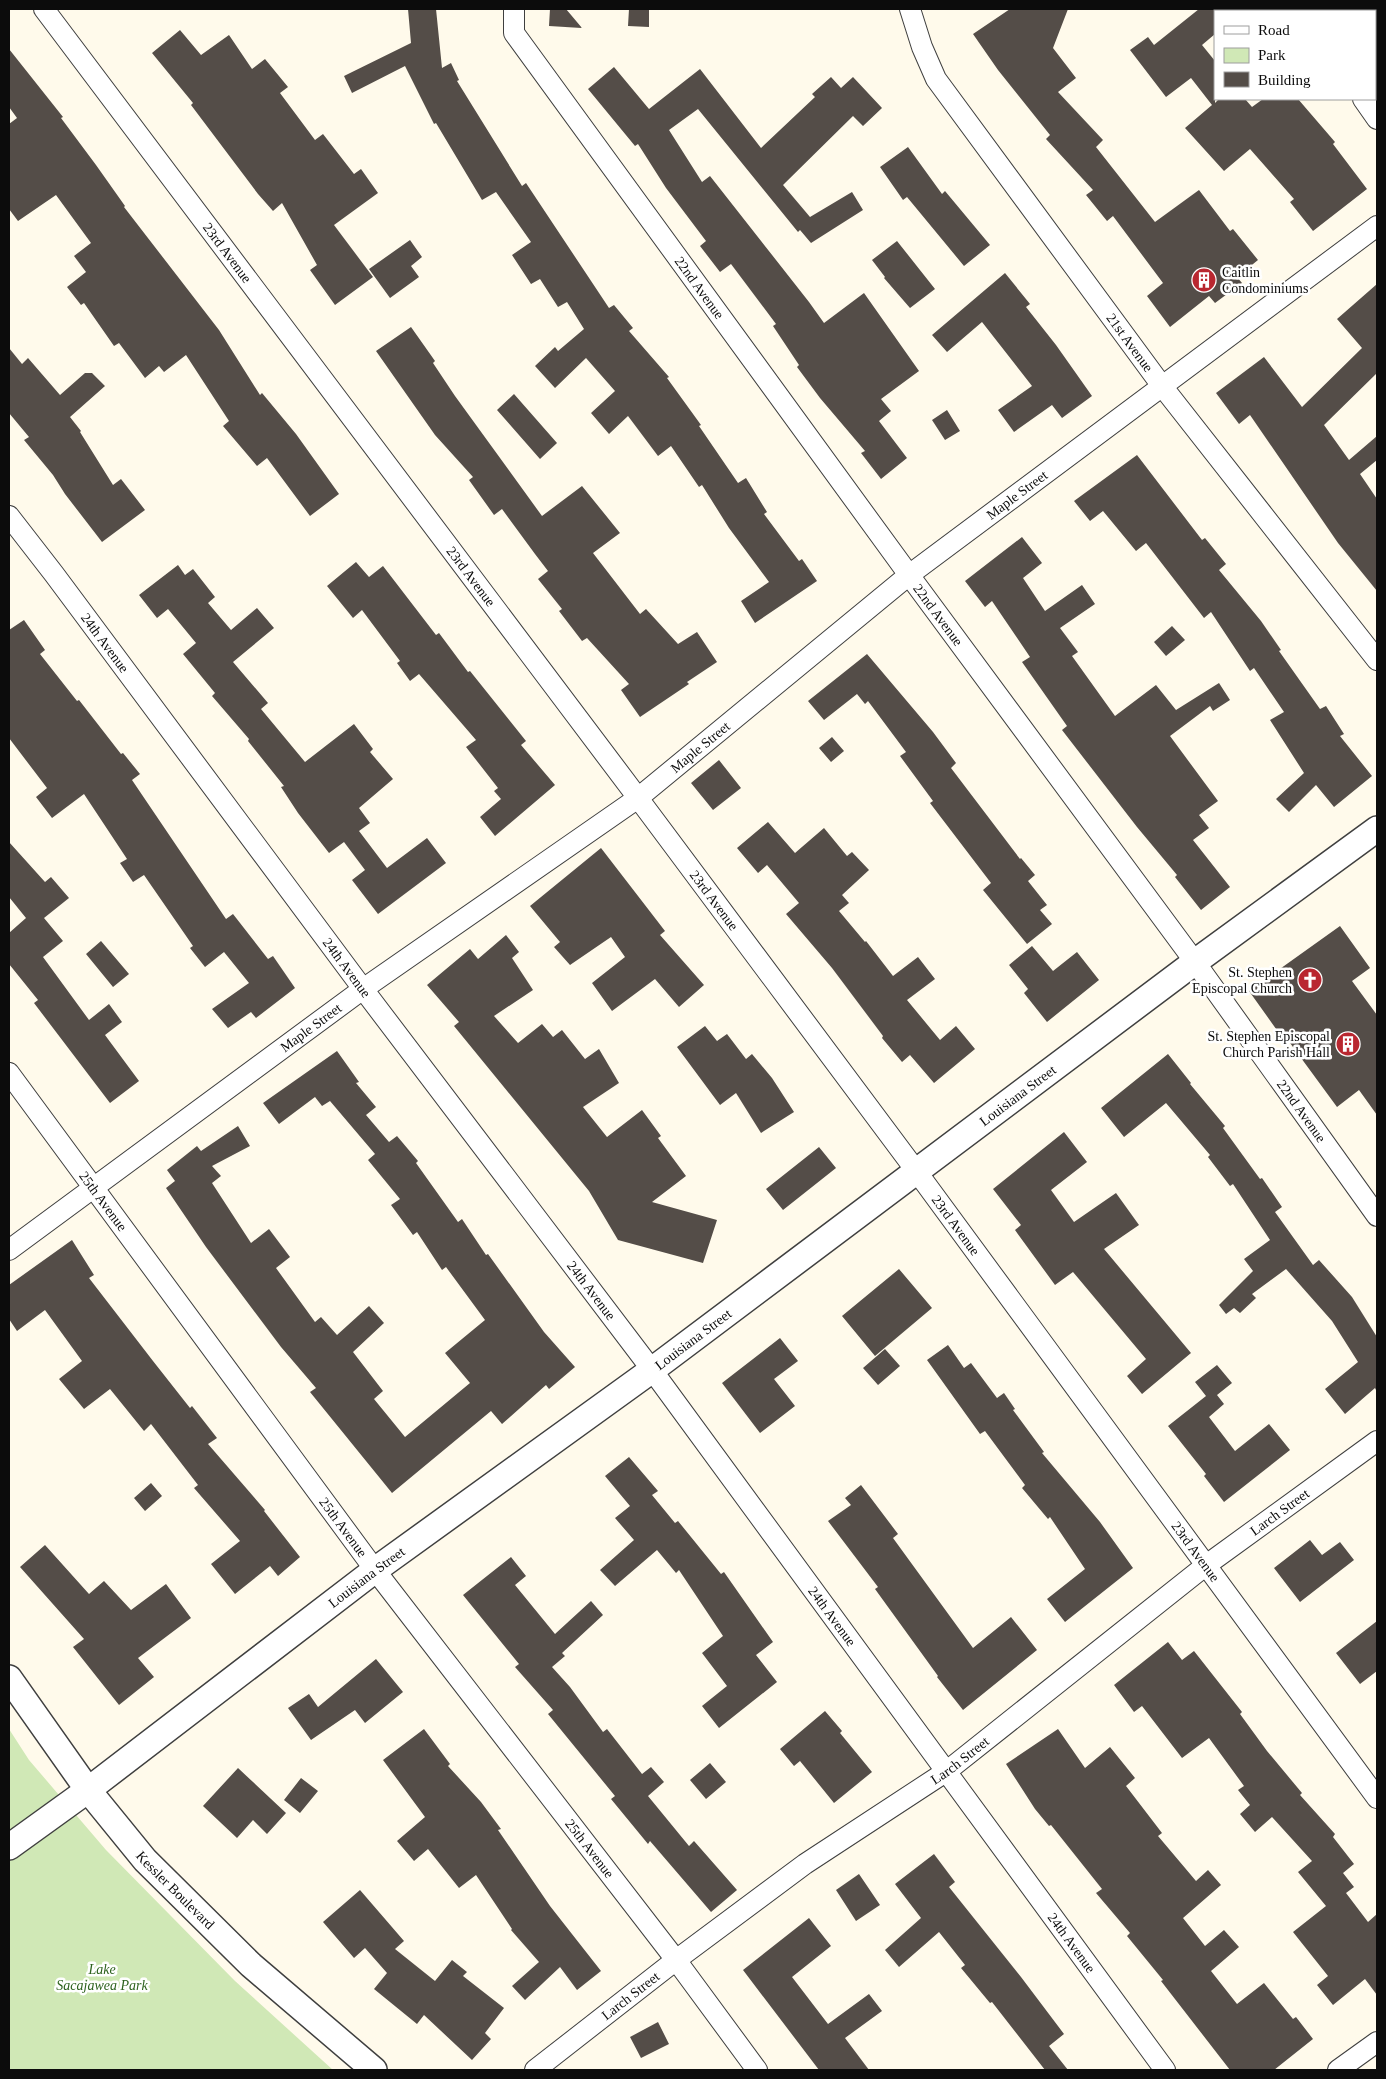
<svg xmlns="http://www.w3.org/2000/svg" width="1386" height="2079" font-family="Georgia,serif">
  <rect width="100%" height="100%" fill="#fffaeb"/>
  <path fill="#d0e8b6" d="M9 1729 29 1760 106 1850 235 1981 333 2070H9Z"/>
  <path fill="#544d48" d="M408 9H436L442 68 451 63 459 80 457 81 522 186 526 183 609 308 614 305 633 328 629 331 669 377 667 378 701 425 699 426 738 483 746 478 767 512 764 514 799 561 802 559 817 581 755 623 741 601 769 582 729 528 702 485 699 487 671 446 658 456 628 416 609 434 591 413 615 391 586 358 555 388 535 366 555 347 558 351 584 329 567 302 558 307 540 279 531 284 512 255 531 242 496 192 482 200 436 123 434 124 405 66 352 93 344 76 411 43Z
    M550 9H566L582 28 549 26Z
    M629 9H649V27L628 26Z
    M1010 9H1068L1053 48 1076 78 1058 92 1103 140 1096 147 1155 222 1199 190 1230 231 1233 229 1258 260 1237 277 1242 283 1215 303 1209 296 1170 327 1147 296 1163 283 1113 216 1107 221 1086 195 1093 190 1046 139 1050 135 998 70 973 34Z
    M1199 9H1215V34L1202 45 1215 61V103L1219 99H1245L1252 107 1263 99H1298L1335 142 1333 144 1367 189 1313 231 1290 202 1294 199 1250 149 1224 171 1185 128 1212 105 1191 78 1166 97 1130 50 1148 37 1154 45Z
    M180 30 201 55 229 35 252 69 265 59 288 87 280 93 315 140 323 134 354 174 361 169 378 193 334 225 373 277 335 305 310 270 317 265 282 203 273 211 258 194 191 105 193 103 152 53Z
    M9 49 63 117 61 118 96 165 125 206 124 207 219 330 260 395 262 393 296 434 339 494 310 516 267 458 257 466 223 426 229 421 186 355 164 372 159 366 145 378 119 343 114 346 84 303 81 305 67 287 86 272 74 256 91 243 56 195 18 221 9 209V124L17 118 9 107Z
    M614 67 649 109 700 69 761 148 815 97 812 94 831 77 841 88 853 77 882 108 863 126 853 116 783 185 810 217 852 192 863 210 811 243 800 230 798 232 698 109 669 130 702 182 710 176 809 302 824 323 864 293 919 371 881 399 891 411 879 421 907 458 881 479 861 453 865 451 820 398 797 367 799 365 773 326 776 324 731 264 720 272 700 246 706 241 666 188 638 144 635 146 588 89Z
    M908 147 942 194 945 191 990 245 964 266 907 197 903 200 880 167Z
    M410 240 422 257 411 266 419 277 390 298 369 269Z
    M897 241 935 289 910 308 884 278 885 277 872 260Z
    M1005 273 1030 304 1026 307 1056 345 1092 396 1062 418 1052 405 1014 432 998 410 1032 386 982 322 947 352 932 335Z
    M1377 284V373L1324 425 1349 460 1377 436V460L1360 474 1377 499V591L1338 543 1250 415 1239 424 1216 393 1264 357 1302 407 1362 348 1337 319Z
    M411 327 435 361 433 363 455 396 542 516 582 486 620 533 593 553 640 614 646 609 678 644 697 632 717 662 687 682 689 684 640 717 621 690 629 684 587 638 582 641 559 611 562 609 538 579 548 571 535 554 502 509 494 515 469 480 473 477 435 435 376 351Z
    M9 348 22 364 28 358 60 395 85 373H92L105 386 70 417 81 431 80 432 113 485 121 479 145 510 102 542 65 494 53 475 24 440 29 437 9 413Z
    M514 394 557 443 540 459 497 410Z
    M947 410 960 431 945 440 932 420Z
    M1137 455 1202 540 1205 538 1226 564 1219 570 1261 621 1281 650 1279 651 1320 709 1326 706 1344 734 1340 736 1372 776 1334 807 1316 785 1289 812 1276 799 1304 773 1270 720 1284 712 1254 668 1250 671 1211 612 1204 618 1146 543 1136 551 1103 511 1090 521 1074 501Z
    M1022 537 1042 563 1023 578 1045 611 1082 585 1095 604 1060 628 1078 652 1072 656 1115 716 1156 685 1176 710 1219 683 1230 700 1213 711 1210 706 1170 736 1218 801 1199 815 1209 828 1193 840 1230 887 1201 910 1175 877 1177 875 1137 827 1062 730 1067 726 1022 662 1030 657 992 601 985 607 965 581Z
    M356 562 369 577 383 566 436 635 439 633 468 672 470 671 526 741 521 745 555 785 495 836 480 817 501 799 494 791 498 788 466 747 476 740 419 674 410 681 397 663 400 661 362 610 353 618 327 586Z
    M178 565 185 575 193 569 215 597 208 603 231 630 257 608 274 628 233 662 268 703 261 709 305 762 354 724 373 749 370 752 393 779 359 808 370 823 359 831 387 868 427 838 446 863 378 914 352 880 365 870 344 842 329 853 298 813 281 787 284 786 248 741 249 739 212 696 215 693 183 654 196 643 168 609 157 618 139 595Z
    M24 620 45 650 40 654 77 701 79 700 121 754 123 753 140 774 132 780 226 919 233 914 268 959 273 956 295 988 256 1018 251 1012 228 1028 212 1009 249 983 224 952 205 967 190 948 193 946 144 875 133 882 120 863 127 859 84 794 52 818 36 797 47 788 9 738V630Z
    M1172 626 1185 640 1166 656 1154 642Z
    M867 654 933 732 956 763 951 768 1020 859 1021 858 1035 875 1028 881 1047 905 1040 910 1052 924 1027 944 983 890 991 883 930 803 933 801 900 756 906 752 868 701 865 704 857 694 824 720 808 701Z
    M832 737 844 751 831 762 819 748Z
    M719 760 741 788 713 810 691 783Z
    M768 822 795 853 824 828 847 856 852 852 869 870 842 895 849 903 839 911 865 942 866 941 893 976 918 957 935 979 907 1000 940 1040 956 1026 975 1049 934 1083 910 1055 902 1062 882 1038 883 1036 832 968 786 914 799 903 767 865 758 873 737 848Z
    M9 842 45 882 51 877 69 898 44 918 63 941 43 957 89 1020 109 1004 122 1022 105 1035 139 1081 110 1103 34 1003 38 1000 9 964V933L26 918 9 897Z
    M601 848 665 931 660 935 704 985 679 1007 655 979 612 1011 592 983 625 957 611 937 570 965 554 947 560 942 530 906Z
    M1340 926 1370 968 1352 981 1377 1015V1115L1359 1090 1337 1107 1282 1032 1279 1033 1249 991Z
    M506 935 519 952 512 958 533 990 494 1016 518 1043 542 1024 553 1037 562 1030 585 1059 599 1049 619 1083 583 1107 607 1137 642 1110 661 1136 658 1138 686 1176 652 1202 717 1220 703 1263 618 1240 589 1191 454 1026 459 1022 427 985 470 949 478 959Z
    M101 941 129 974 113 987 86 954Z
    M1032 946 1053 971 1077 952 1099 980 1047 1022 1024 993 1028 989 1009 965Z
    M705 1026 717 1041 727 1034 746 1059 752 1054 772 1078 794 1112 761 1133 736 1093 720 1105 677 1047Z
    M337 1051 359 1082 356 1083 376 1107 366 1115 389 1142 397 1136 418 1161 416 1163 458 1222 462 1219 486 1255 488 1254 544 1332 575 1367 549 1389 546 1385 502 1424 491 1411 392 1493 310 1392 316 1388 281 1347 206 1247 166 1188 175 1181 167 1170 197 1146 201 1151 238 1126 250 1146 212 1166 221 1176 212 1183 251 1243 269 1229 290 1257 276 1268 315 1322 321 1317 337 1335 369 1306 384 1323 353 1352 383 1391 374 1399 405 1437 470 1383 445 1353 485 1320 446 1267 442 1270 417 1232 413 1235 391 1205 400 1199 368 1160 375 1154 330 1101 322 1106 315 1097 279 1124 263 1103Z
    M1168 1054 1191 1083 1190 1084 1225 1126 1223 1128 1260 1179 1262 1178 1282 1207 1275 1212 1313 1265 1319 1260 1352 1297 1377 1337V1392L1375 1388 1345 1414 1325 1389 1358 1362 1332 1321 1286 1269 1252 1294 1256 1298 1240 1313 1234 1308 1226 1314 1219 1305 1253 1271 1244 1259 1270 1240 1233 1184 1230 1186 1208 1157 1210 1155 1166 1103 1124 1137 1101 1108Z
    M1064 1132 1087 1162 1051 1190 1074 1222 1116 1193 1139 1225 1104 1249 1191 1353 1142 1394 1127 1376 1146 1359 1073 1272 1055 1285 1015 1230 1021 1225 993 1189Z
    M819 1147 836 1168 783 1210 766 1189Z
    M72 1240 94 1275 89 1278 153 1361 190 1408 192 1406 217 1438 208 1444 265 1510 264 1511 300 1557 278 1576 270 1566 235 1594 211 1564 240 1541 194 1488 198 1485 151 1424 144 1431 110 1389 84 1409 59 1379 82 1361 45 1310 17 1331 9 1319V1285Z
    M899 1269 932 1308 875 1356 842 1316Z
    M780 1338 798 1361 774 1379 795 1406 760 1433 722 1383Z
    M948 1345 964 1368 971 1363 997 1398 1004 1393 1015 1409 1013 1410 1044 1452 1042 1453 1100 1522 1133 1568 1065 1622 1047 1599 1085 1569 1050 1517 1048 1519 1022 1488 1025 1485 985 1431 980 1434 927 1360Z
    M885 1349 900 1366 878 1385 863 1368Z
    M1217 1365 1232 1383 1217 1395 1224 1404 1209 1417 1235 1451 1269 1424 1290 1450 1224 1502 1204 1476 1206 1474 1168 1426 1206 1396 1195 1382Z
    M629 1457 658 1491 652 1495 675 1523 678 1521 721 1574 724 1572 773 1642 756 1655 777 1682 719 1728 702 1706 727 1686 702 1653 723 1636 679 1570 676 1573 657 1550 615 1586 600 1570 634 1540 615 1518 630 1506 605 1476Z
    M151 1483 162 1496 145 1511 134 1498Z
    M861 1485 898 1534 893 1538 973 1648 1011 1617 1037 1650 963 1710 937 1677 938 1676 875 1589 878 1587 828 1521 851 1505 845 1498Z
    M1310 1540 1322 1555 1340 1542 1354 1560 1300 1602 1274 1568Z
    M45 1545 89 1594 104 1581 131 1610 166 1584 191 1618 138 1658 154 1677 119 1705 73 1647 84 1639 20 1567Z
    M511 1557 526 1576 515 1585 555 1634 591 1601 603 1615 562 1653 565 1656 552 1667 570 1687 603 1732 607 1729 642 1774 651 1767 664 1782 648 1796 689 1846 694 1841 737 1890 711 1912 650 1841 648 1844 611 1799 615 1796 548 1714 553 1710 515 1667 519 1664 463 1595Z
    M1377 1621V1671L1360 1684 1336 1653Z
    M1168 1642 1182 1660 1194 1651 1242 1712 1240 1714 1267 1751 1302 1793 1300 1795 1335 1834 1333 1837 1354 1864 1343 1873 1354 1887 1346 1893 1368 1922 1377 1914V1995L1365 1979 1333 2005 1317 1985 1328 1976 1293 1932 1326 1906 1298 1872 1312 1861 1272 1817 1255 1832 1240 1814 1250 1805 1238 1790 1244 1786 1209 1738 1182 1758 1142 1706 1134 1712 1114 1685Z
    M376 1659 403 1692 365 1723 355 1710 311 1740 288 1708 309 1694 318 1707Z
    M825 1711 842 1731 840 1733 872 1772 834 1803 800 1761 794 1766 780 1749Z
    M424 1729 450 1764 448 1766 481 1802 501 1829 498 1830 550 1906 601 1971 577 1990 560 1967 525 2000 512 1986 539 1962 511 1930 512 1929 476 1875 459 1888 428 1849 414 1861 397 1841 425 1817 383 1760Z
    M1058 1729 1085 1768 1110 1747 1135 1778 1126 1786 1162 1833 1158 1836 1196 1881 1208 1870 1221 1885 1183 1918 1205 1946 1224 1930 1239 1947 1211 1971 1237 2004 1264 1983 1293 2019 1296 2017 1313 2039 1274 2070H1230L1161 1981 1163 1980 1127 1936 1130 1933 1096 1893 1102 1889 1051 1825 1049 1826 1035 1809 1006 1764Z
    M710 1763 726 1782 706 1799 690 1780Z
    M238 1768 286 1813 267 1834 253 1820 237 1838 203 1806Z
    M301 1778 318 1791 300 1813 284 1800Z
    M934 1854 955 1882 949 1887 1021 1977 1064 2034 1049 2046 1068 2070H1045L992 2002 990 2003 961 1968 965 1965 939 1932 899 1967 885 1950 921 1918 895 1884Z
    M859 1874 880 1905 856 1921 836 1890Z
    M360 1890 404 1941 395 1949 435 1981 452 1960 467 1972 463 1976 504 2008 485 2033 491 2039 472 2060 424 2015 417 2024 374 1989 387 1973 365 1948 354 1958 323 1922Z
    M809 1918 831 1946 792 1977 828 2024 869 1994 882 2011 845 2038 869 2070H819L743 1970Z
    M658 2022 669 2044 641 2058 630 2037Z"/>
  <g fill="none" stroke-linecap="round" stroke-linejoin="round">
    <defs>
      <g id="minor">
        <path id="s1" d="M44 9 638 798 917 1172 1377 1798"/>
        <path id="s2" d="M514 9V33L909 575 1195 962 1377 1216"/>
        <path id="s3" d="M910 9 922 47 936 79 1162 386 1377 660"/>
        <path d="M1299 9 1301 11"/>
        <path d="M1363 99 1377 119"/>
        <path id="s4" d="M9 516 54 574 363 989 652 1370 1165 2070"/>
        <path id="s5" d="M9 1073 375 1570 676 1960 757 2070"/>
        <path id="s6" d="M9 1250 363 989 638 798 909 575 1377 226"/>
        <path id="s7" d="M535 2070 676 1960 805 1864 947 1771 1205 1566 1377 1441"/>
        <path d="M1338 2070 1377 2042"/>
      </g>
      <g id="tertiary">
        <path id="s8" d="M9 1678 88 1790 145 1860 251 1965 374 2070"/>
        <path id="s9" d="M9 1847 88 1790 375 1570 652 1370 1195 962 1377 829"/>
      </g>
    </defs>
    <use href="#minor" stroke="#3f3f3f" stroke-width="22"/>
    <use href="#tertiary" stroke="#3f3f3f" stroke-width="28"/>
    <use href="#minor" stroke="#fff" stroke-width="20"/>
    <use href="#tertiary" stroke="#fff" stroke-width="25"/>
  </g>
  <defs>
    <symbol id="building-disc" viewBox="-11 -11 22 22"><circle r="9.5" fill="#b92730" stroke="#fff"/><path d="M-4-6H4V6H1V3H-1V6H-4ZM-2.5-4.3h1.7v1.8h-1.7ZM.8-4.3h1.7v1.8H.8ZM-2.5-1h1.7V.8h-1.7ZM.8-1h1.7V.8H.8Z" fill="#fff"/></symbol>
    <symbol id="church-disc" viewBox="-11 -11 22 22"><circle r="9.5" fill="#b92730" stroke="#fff"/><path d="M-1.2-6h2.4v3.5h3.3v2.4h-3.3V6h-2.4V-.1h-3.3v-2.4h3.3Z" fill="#fff"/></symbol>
  </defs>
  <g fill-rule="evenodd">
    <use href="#building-disc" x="1190" y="266" width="28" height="28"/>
    <use href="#church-disc" x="1296" y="966" width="28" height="28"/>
    <use href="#building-disc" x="1334" y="1030" width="28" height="28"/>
  </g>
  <g text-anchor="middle" stroke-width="5" stroke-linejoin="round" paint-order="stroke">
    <g font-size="14" fill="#0c0c0c" stroke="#fff">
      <text dy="5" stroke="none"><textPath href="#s1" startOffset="305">23rd Avenue</textPath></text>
      <text dy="5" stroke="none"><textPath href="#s2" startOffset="339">22nd Avenue</textPath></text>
      <text dy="5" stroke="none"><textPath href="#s3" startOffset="402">21st Avenue</textPath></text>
      <text dy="5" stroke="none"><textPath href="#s6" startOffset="1260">Maple Street</textPath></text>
      <text dy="5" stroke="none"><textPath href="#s1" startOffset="710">23rd Avenue</textPath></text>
      <text dy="5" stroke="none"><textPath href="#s2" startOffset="744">22nd Avenue</textPath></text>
      <text dy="5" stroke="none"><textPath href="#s4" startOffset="159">24th Avenue</textPath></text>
      <text dy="5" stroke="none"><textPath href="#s6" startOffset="855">Maple Street</textPath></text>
      <text dy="5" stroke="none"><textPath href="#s1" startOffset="1115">23rd Avenue</textPath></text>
      <text dy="5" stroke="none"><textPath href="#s4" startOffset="564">24th Avenue</textPath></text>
      <text dy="5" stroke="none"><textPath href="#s6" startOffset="375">Maple Street</textPath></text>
      <text dy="5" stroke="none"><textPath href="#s9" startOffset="1258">Louisiana Street</textPath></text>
      <text dy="5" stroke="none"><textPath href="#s2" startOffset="1359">22nd Avenue</textPath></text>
      <text dy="5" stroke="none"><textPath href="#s5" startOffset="159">25th Avenue</textPath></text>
      <text dy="5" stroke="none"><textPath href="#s1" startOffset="1520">23rd Avenue</textPath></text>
      <text dy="5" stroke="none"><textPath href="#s4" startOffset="969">24th Avenue</textPath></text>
      <text dy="5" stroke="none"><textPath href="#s9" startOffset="852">Louisiana Street</textPath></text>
      <text dy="5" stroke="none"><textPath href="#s7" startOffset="931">Larch Street</textPath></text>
      <text dy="5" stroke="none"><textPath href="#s5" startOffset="564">25th Avenue</textPath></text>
      <text dy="5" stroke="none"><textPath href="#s1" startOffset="1925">23rd Avenue</textPath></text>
      <text dy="5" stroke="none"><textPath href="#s9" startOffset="448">Louisiana Street</textPath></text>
      <text dy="5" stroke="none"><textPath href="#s4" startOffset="1374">24th Avenue</textPath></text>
      <text dy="5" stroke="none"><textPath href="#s7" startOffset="526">Larch Street</textPath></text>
      <text dy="5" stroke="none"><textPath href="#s5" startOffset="969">25th Avenue</textPath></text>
      <text dy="5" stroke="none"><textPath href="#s8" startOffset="270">Kessler Boulevard</textPath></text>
      <text dy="5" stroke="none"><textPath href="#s4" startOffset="1779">24th Avenue</textPath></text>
      <text dy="5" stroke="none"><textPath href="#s7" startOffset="121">Larch Street</textPath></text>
    </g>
    <g font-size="14" fill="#0c0c0c" stroke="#fff" text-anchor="end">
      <text x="1222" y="277" text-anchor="start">Caitlin<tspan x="1222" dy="16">Condominiums</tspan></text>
      <text x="1292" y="977">St. Stephen<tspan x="1292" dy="16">Episcopal Church</tspan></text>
      <text x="1330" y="1041">St. Stephen Episcopal<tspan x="1330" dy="16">Church Parish Hall</tspan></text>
    </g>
    <g font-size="14" font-style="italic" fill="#2d621e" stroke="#fff">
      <text x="102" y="1974">Lake<tspan x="102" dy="16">Sacajawea Park</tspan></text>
    </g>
  </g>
  <rect width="1386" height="2079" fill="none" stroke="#0c0c0c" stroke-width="20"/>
  <rect x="1214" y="10" width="162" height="90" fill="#ffffff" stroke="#9e9e9e"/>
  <rect x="1224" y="26" width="25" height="8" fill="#ffffff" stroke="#9e9e9e"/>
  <text x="1258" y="35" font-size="15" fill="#0c0c0c">Road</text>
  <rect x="1224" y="48" width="25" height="15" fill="#d0e8b6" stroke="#9e9e9e"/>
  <text x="1258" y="60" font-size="15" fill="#0c0c0c">Park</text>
  <rect x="1224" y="72" width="25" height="15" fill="#544d48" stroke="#9e9e9e"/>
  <text x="1258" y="85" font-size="15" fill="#0c0c0c">Building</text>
</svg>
